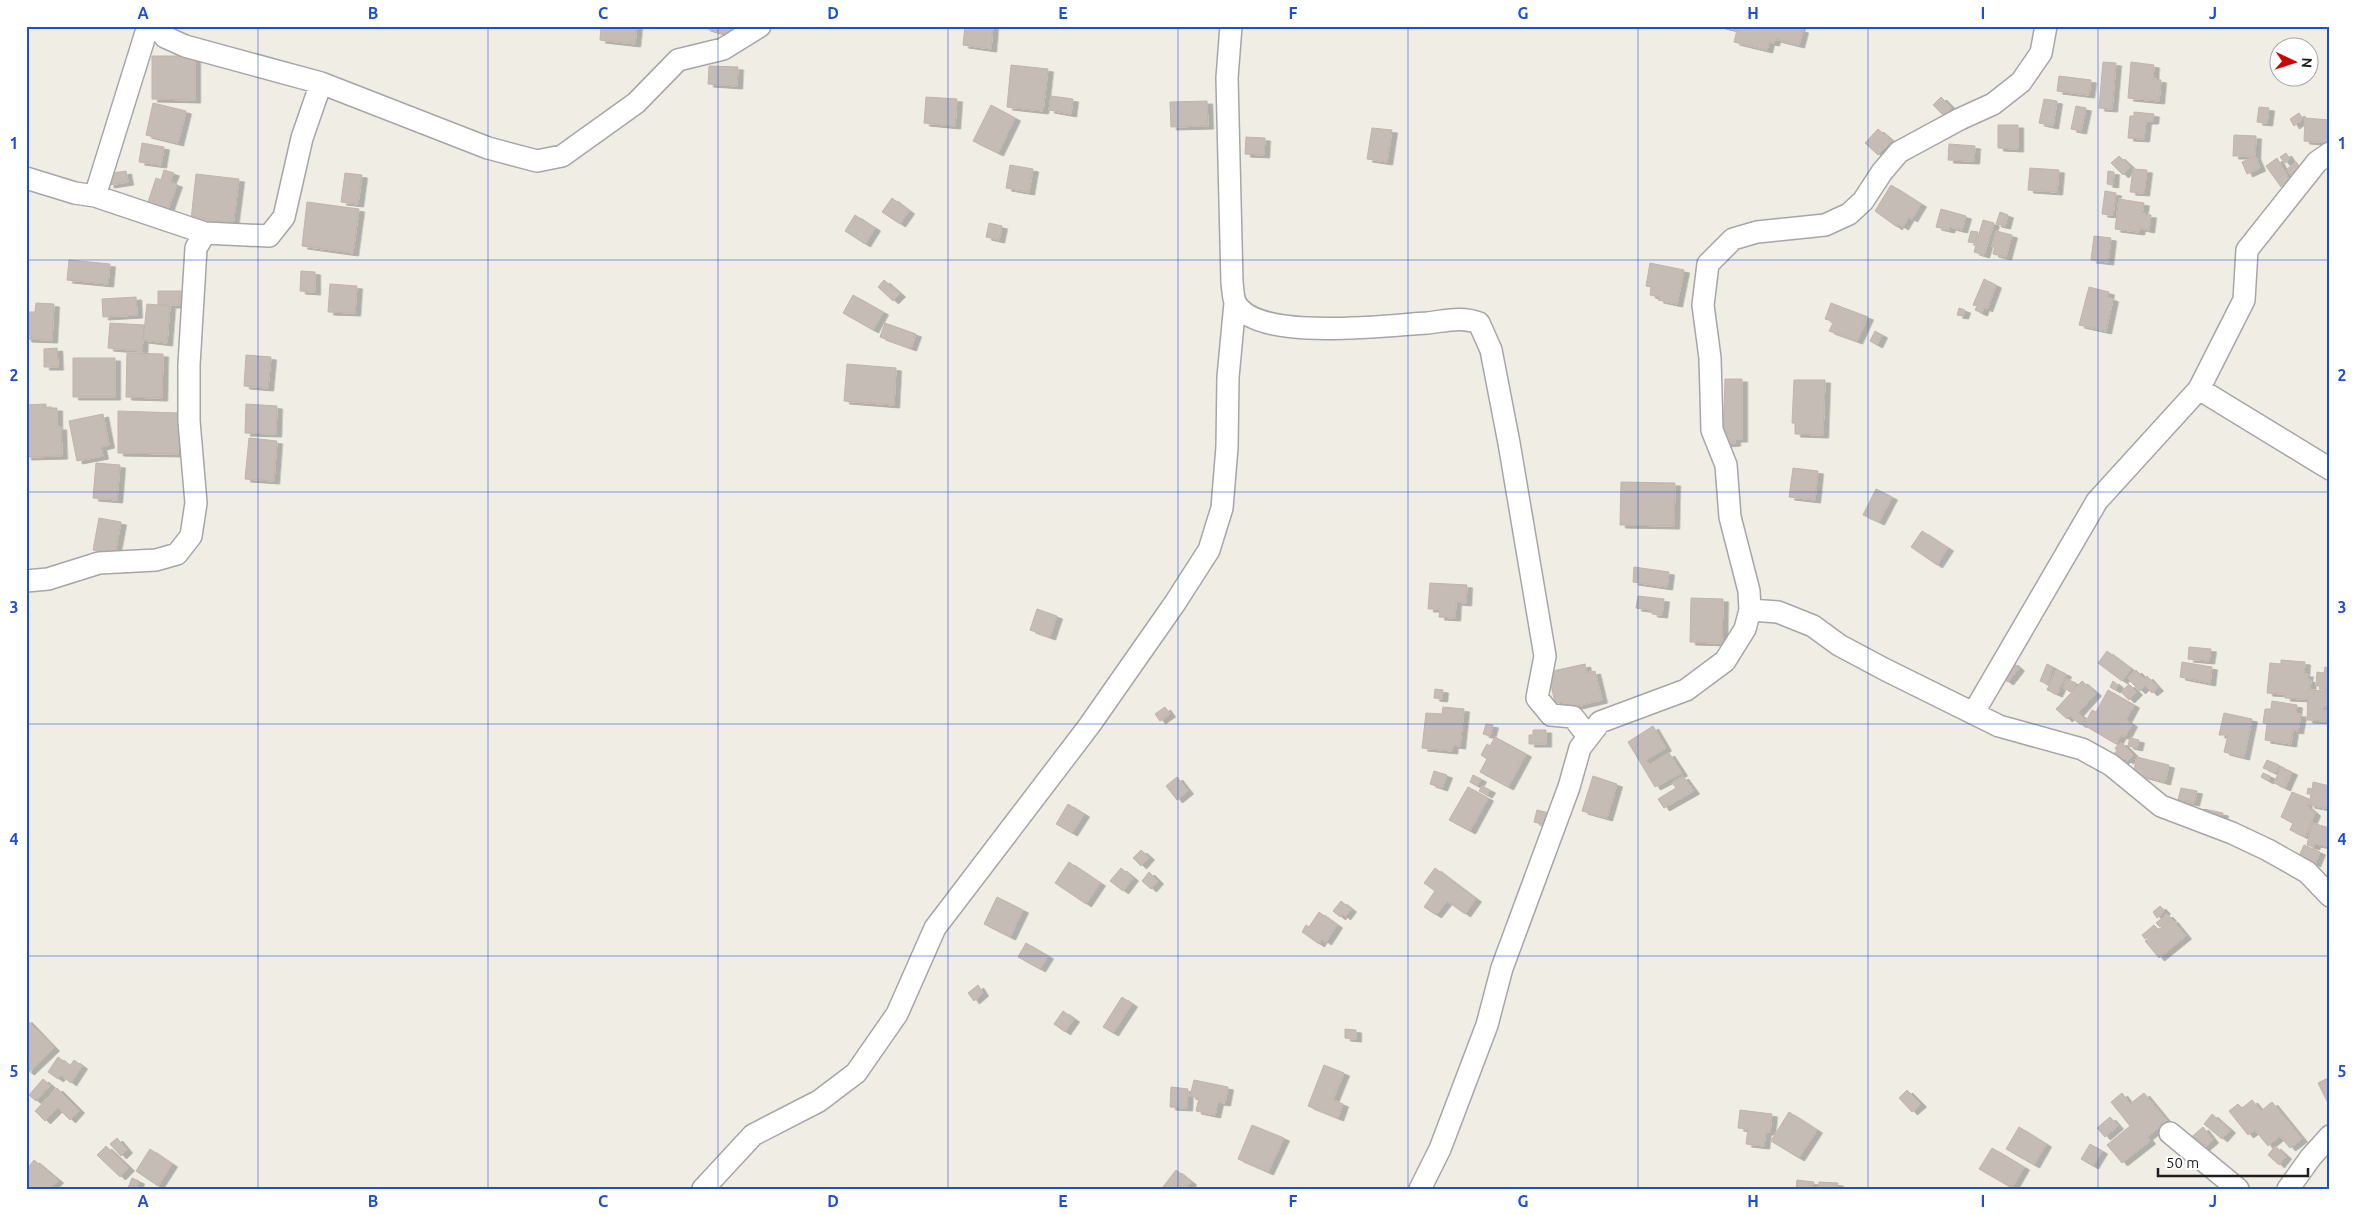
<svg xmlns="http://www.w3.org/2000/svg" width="2356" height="1215" font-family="Ubuntu,sans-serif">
  <defs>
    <filter id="shadow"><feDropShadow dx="5.5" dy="3" stdDeviation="0" flood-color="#0004"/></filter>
  </defs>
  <rect width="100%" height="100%" fill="#f0ede5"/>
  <path fill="#c5bcb5" stroke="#c2b4a8" filter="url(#shadow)" d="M601 26H637L635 44 600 40Z
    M705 26H731L729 35 705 28Z
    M965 26H993L991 49 963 45Z
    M1720 26H1800L1799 29 1803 30 1799 45 1775 39 1774 43 1769 42 1767 50 1734 42 1737 30Z
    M152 56H195V100L152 99Z
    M2103 62 2116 63 2112 109 2099 108Z
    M2131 62 2154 65 2153 79 2161 80 2159 101 2128 98Z
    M1011 65 1048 69 1043 111 1007 107Z
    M709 66 738 67 737 86 708 84Z
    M2059 76 2091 80 2089 95 2057 91Z
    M1051 96 1073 99 1071 114 1049 110Z
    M926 97 957 99 955 126 924 123Z
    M1941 97 1952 108 1944 116 1933 105Z
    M2044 99 2057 101 2053 126 2039 123Z
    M1207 101 1208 126 1171 127 1170 102Z
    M153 103 186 111 178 143 146 135Z
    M991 105 1015 118 998 153 973 141Z
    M2076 106 2086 108 2081 131 2071 129Z
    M2259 107 2269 108 2267 123 2257 122Z
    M2134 112 2154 114 2153 121H2146L2144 139 2128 138 2130 116H2134Z
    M2299 113 2303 119 2294 126 2290 119Z
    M2305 118 2330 120V143L2304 141Z
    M1998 125H2018V149L1998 148Z
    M1372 128 1392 130 1387 162 1367 159Z
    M1878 129 1892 141 1878 155 1865 143Z
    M2234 135 2256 136 2255 156H2233Z
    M1246 137 1265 138 1264 155 1245 154Z
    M142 143 164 147 161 165 139 162Z
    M1949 144 1975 146 1974 161 1948 160Z
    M2286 153 2290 159 2285 163 2280 157Z
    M2119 156 2131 167 2123 175 2111 163Z
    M2255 156 2260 168 2247 174 2242 162Z
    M2277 158 2290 181 2281 187 2266 166Z
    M2296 162 2303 171 2293 178 2287 169Z
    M1010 165 1033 169 1029 192 1006 188Z
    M2030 168 2059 170 2057 192 2028 190Z
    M2133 169 2147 170 2144 193 2130 192Z
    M164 170 174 173 170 182 177 184 166 215 146 208 156 178 161 180Z
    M126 171 128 182 109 185 107 174Z
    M2108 171 2114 172 2113 185 2107 184Z
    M345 173 362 175 358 204 341 202Z
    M196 174 239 179 233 225 191 220Z
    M1891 185 1921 204 1912 219 1909 217 1903 227 1898 224 1897 227 1875 211Z
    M2105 191 2116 193 2113 215 2102 214Z
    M892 198 909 211 900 224 882 212Z
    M2119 199 2144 203 2142 214 2151 215 2149 230 2140 228 2139 232 2115 229Z
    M307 202 359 209 353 253 302 246Z
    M1941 209 1966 216 1962 230 1950 227 1949 230 1936 227Z
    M2000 212 2008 215 2005 226 1996 224Z
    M855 215 875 228 865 244 845 231Z
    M1983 220 1994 223 1984 255 1974 252Z
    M989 223 1002 226 999 240 986 237Z
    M1971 231 1978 232 1975 243 1968 242Z
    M1996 231 2012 235 2006 257 1993 254 1995 247H1992Z
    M2094 236 2111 238 2108 262 2091 260Z
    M69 260 110 264 108 284 67 280Z
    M1650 263 1684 270 1677 304 1658 300 1659 297 1650 295 1651 287 1646 286Z
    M301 271 315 272V292L300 291Z
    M1984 279 1996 285 1987 309 1984 307 1982 313 1975 310 1977 306 1973 305Z
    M884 280 900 294 893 301 878 287Z
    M330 284 357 286 355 313 328 312Z
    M2089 287 2109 292 2108 297 2113 299 2106 331 2079 325Z
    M158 291H181V305H158Z
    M853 295 883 312 873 330 843 313Z
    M136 297 137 315 103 317 102 299Z
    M36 303 54 304 52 340 26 339V312H35Z
    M1831 303 1868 317 1857 341 1829 331 1835 319 1832 321 1825 319Z
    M147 304 170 306 167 343 143 340Z
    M1959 308 1965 310 1963 316 1957 315Z
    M110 323 144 325 142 351 108 348Z
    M885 323 916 334 911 348 880 337Z
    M1875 331 1882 335 1877 345 1870 341Z
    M57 348 58 367H44V349Z
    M127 353 163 354 162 398 126 397Z
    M246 355 271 357 268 388 244 386Z
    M73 358H115V397H73Z
    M847 364 896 368 894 405 844 401Z
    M1725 379H1742V439H1735V443L1723 444Z
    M1794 380H1825L1823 435 1795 434V423H1792Z
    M46 404V408H57V427H61L62 456 26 457V405Z
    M246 404 277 406 276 434 245 433Z
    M118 411 179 413 178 454 118 453Z
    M103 414 109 445 101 447 103 456 77 461 69 421Z
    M249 438 277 441 274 481 245 479Z
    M96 463 120 465 117 500 93 498Z
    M1793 468 1818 471 1815 500 1789 497Z
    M1621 482 1675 483 1674 526 1620 525Z
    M1876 489 1892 497 1879 522 1863 515Z
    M99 518 121 522 115 554 93 550Z
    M1922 531 1948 548 1937 565 1911 547Z
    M1634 567 1669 572 1667 587 1633 582Z
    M1430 583 1467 585 1466 603 1456 602 1455 618 1439 617 1440 609H1428Z
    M1638 596 1664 599 1662 615 1652 614V610L1636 608Z
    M1691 598 1723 599 1722 643 1690 642Z
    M1037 609 1057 616 1050 637 1030 630Z
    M2189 647 2211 649 2209 661 2188 659Z
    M2107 651 2131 669 2122 681 2098 663Z
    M2281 660 2305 662 2304 674H2308L2307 679 2311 680 2310 690H2306V699L2285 698V694L2267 693 2270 663 2281 664Z
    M2012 662 2019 668 2008 682 2001 677Z
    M2182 662 2212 667 2210 683 2180 677Z
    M1585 664 1587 673 1595 671 1602 700 1564 709 1563 702 1555 703 1548 672Z
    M2047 664 2053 667 2047 684 2040 681Z
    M2325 667 2330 668V690L2319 689 2320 686H2316L2317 672 2324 673Z
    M2056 669 2066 674 2057 694 2047 690Z
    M2136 670 2145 679 2147 676 2158 688 2152 693 2145 686 2140 691 2127 678Z
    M2066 679 2076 683 2072 692 2063 688Z
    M2082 681 2096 693 2078 713 2085 719 2081 725 2070 716 2067 719 2056 709Z
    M2113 681 2118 685 2115 690 2110 687Z
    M2129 684 2137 692 2129 700 2121 692Z
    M1435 689 1443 690 1442 699 1434 698Z
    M2108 690 2134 705 2126 720 2132 724 2125 737 2121 735 2116 744 2084 725 2092 710 2096 712Z
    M2308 690 2327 691 2330 707 2324 706 2323 711H2330V721L2307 720Z
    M2272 701 2297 705 2296 714H2301L2298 731 2293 730 2291 744 2265 740 2267 724 2263 723 2265 709H2271Z
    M1165 707 1170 714 1160 721 1155 714Z
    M1443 707 1464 709 1460 746 1453 745 1452 751 1422 748 1426 713 1442 714Z
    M2224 713 2252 719 2244 757 2224 752 2228 735H2219Z
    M1486 724 1493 725 1490 736 1483 734Z
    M1653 726 1666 748 1646 760 1650 765 1669 753 1682 773 1655 787 1628 742Z
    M1533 730H1546V744H1529V735H1533Z
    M1495 737 1526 754 1508 787 1480 772 1487 759 1481 755 1487 744 1490 746Z
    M2130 738 2139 740 2137 748 2128 746Z
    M2121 742 2134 755 2128 761 2125 759 2117 767 2106 756 2110 752 2113 754 2117 751 2115 748Z
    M2137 757 2169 765 2165 782 2133 773Z
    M2267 760 2279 765 2275 773 2263 768Z
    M2281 767 2292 772 2285 788 2274 783Z
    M1434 771 1447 775 1442 788 1430 784Z
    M2263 773 2270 776 2268 781 2261 777Z
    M1473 775 1481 779 1477 786 1470 782Z
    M1593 776 1617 784 1607 818 1582 811Z
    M1683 776 1694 791 1664 808 1658 799 1676 788 1672 783Z
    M1177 777 1188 791 1177 800 1166 786Z
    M2313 782 2330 786V809L2309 805 2311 794H2307L2308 788 2312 789Z
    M1482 786 1490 790 1487 795 1479 791Z
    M1468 787 1488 798 1470 831 1449 820Z
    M2181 788 2197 791 2194 803 2178 800Z
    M2292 792 2309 799 2306 805 2315 813 2305 837 2290 830 2293 823 2281 817Z
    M1068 804 1084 814 1072 833 1056 824Z
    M2204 809 2223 813 2221 821 2202 817Z
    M1537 810 1553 814 1549 826 1534 822Z
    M2312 823 2330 828V847L2315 844 2314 847 2307 845Z
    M2304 845 2320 852 2315 864 2299 856Z
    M1141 850 1149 857 1141 866 1133 858Z
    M1069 862 1100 883 1086 904 1055 883Z
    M1121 868 1133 878 1123 891 1110 881Z
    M1435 868 1476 899 1465 914 1447 901 1436 915 1424 907 1435 891 1424 883Z
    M1149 872 1158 881 1151 889 1142 881Z
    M997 897 1023 910 1010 937 984 924Z
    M1341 901 1351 909 1345 917 1342 914 1340 917 1333 911Z
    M2160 906 2165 911 2157 918 2153 912Z
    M1319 912 1337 925 1326 942 1322 939 1319 944 1302 932 1306 925 1309 927Z
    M2167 914 2171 918 2160 927 2156 923Z
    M2172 919 2186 936 2159 958 2145 941Z
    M2154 925 2158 929 2145 939 2142 935Z
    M1026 943 1048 956 1040 969 1018 957Z
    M978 985 983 993 974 1001 968 993Z
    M1122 997 1132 1004 1113 1033 1103 1027Z
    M1063 1011 1074 1019 1065 1032 1054 1024Z
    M26 1019 54 1048 29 1072 26 1070Z
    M1345 1029 1356 1030V1039L1345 1038Z
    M58 1057 70 1066 74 1060 82 1066 71 1083 61 1075 58 1079 48 1072Z
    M1324 1065 1344 1073 1333 1100 1343 1104 1338 1118 1308 1106Z
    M2330 1077V1107L2318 1083Z
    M43 1079 50 1085 36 1101 29 1095Z
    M1194 1080 1228 1087 1225 1103 1218 1102 1215 1115 1196 1111 1199 1098 1190 1096Z
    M1171 1087 1188 1089 1187 1108 1170 1107Z
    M57 1088 79 1110 70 1120 58 1108 45 1121 35 1111Z
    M1907 1090 1921 1104 1912 1112 1899 1098Z
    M2122 1093 2130 1104 2144 1093 2167 1121 2147 1137 2150 1141 2122 1163 2107 1145 2130 1126 2111 1102Z
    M2252 1100 2261 1111 2272 1102 2302 1139 2290 1148 2280 1136 2268 1146 2255 1130 2248 1135 2229 1111 2238 1104 2242 1108Z
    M1740 1110 1772 1114 1770 1132H1766L1764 1146 1746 1144 1748 1129 1738 1128Z
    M1789 1112 1817 1130 1799 1158 1771 1141Z
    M2212 1114 2230 1130 2222 1139 2204 1124Z
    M2110 1117 2118 1126 2105 1137 2097 1128Z
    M1252 1125 1284 1138 1268 1172 1238 1159Z
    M2019 1127 2046 1144 2034 1165 2006 1149Z
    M2203 1127 2213 1140 2198 1153 2187 1141Z
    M117 1138 127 1150 121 1156 110 1144Z
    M2090 1144 2102 1151 2093 1166 2081 1159Z
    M106 1146 129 1168 120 1177 97 1155Z
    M2275 1146 2286 1156 2279 1165 2268 1155Z
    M1992 1148 2024 1167 2012 1188 1979 1169Z
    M150 1149 172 1164 158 1186 136 1171Z
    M34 1160 58 1180 50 1189H26V1170Z
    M1176 1170 1191 1182 1186 1189 1163 1187Z
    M132 1178 139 1181 136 1189 128 1188Z
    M1797 1180 1814 1182 1813 1189 1796 1188Z
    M1819 1182 1838 1183 1837 1189H1818Z"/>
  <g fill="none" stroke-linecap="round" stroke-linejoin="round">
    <defs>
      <path id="minor" d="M157 26 165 37 185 46 321 83 488 148 537 161 562 156 636 103 678 60 723 49 760 26
        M1231 26 1227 78 1232 283C1233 289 1233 297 1235 302 1255 343 1388 325 1427 323 1445 321 1462 316 1479 323L1491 350 1509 443 1545 656 1537 698 1551 715 1573 717 1587 735
        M26 178 75 193 95 196 148 26
        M95 196 205 233
        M2199 389 2330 469
        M26 581 48 579 99 563 156 560 177 554 191 536 196 503 189 421V365L196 248 205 233 269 236 284 217 302 138 321 83
        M1750 610 1778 612 1813 626 1839 645 1884 669 1999 726 2082 749 2111 765 2161 806 2232 833 2268 850 2307 872 2330 896
        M1974 712 2097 501 2199 389 2244 300 2247 250 2317 162 2330 153
        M2170 1133 2238 1189
        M703 1189 753 1135 819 1101 856 1073 897 1014 935 928 1089 726 1175 603 1209 550 1222 508 1227 447 1228 377 1235 303
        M1420 1189 1440 1149 1487 1025 1502 968 1569 787 1580 748 1600 722 1686 690 1725 661 1745 629 1750 610 1749 591 1730 517 1726 465 1712 430 1710 358 1703 305 1708 264 1733 239 1757 232 1825 225 1849 214 1863 201 1882 172 1899 152 1960 119 1993 104 2021 82 2041 53 2046 26
        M2288 1189 2311 1157 2330 1136"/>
    </defs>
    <use href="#minor" stroke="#a6a6a6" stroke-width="24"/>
    <use href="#minor" stroke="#fff" stroke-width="21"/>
  </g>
  <path fill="none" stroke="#1d4ed8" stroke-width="1" stroke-opacity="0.55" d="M258 26V1189M488 26V1189M718 26V1189M948 26V1189M1178 26V1189M1408 26V1189M1638 26V1189M1868 26V1189M2098 26V1189M26 260H2330M26 492H2330M26 724H2330M26 956H2330"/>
  <rect width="2356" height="1215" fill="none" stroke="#ffffff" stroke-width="55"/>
  <g transform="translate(2294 62) rotate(94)"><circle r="24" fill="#ffffff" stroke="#a5a5a5"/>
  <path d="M0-4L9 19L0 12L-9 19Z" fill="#ce0400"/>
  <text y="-8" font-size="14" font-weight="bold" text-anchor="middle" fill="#1f1f1f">N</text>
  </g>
  <path d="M2158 1168v8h150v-8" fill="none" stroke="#1f1f1f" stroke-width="2.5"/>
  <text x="2166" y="1168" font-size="15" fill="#1f1f1f" stroke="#ffffff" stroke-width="4" paint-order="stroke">50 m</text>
  <rect x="28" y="28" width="2300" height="1160" fill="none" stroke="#1d4ed8" stroke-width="2"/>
  <g font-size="16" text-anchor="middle" font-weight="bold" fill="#1d4ed8">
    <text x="143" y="19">A</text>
    <text x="373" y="19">B</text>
    <text x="603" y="19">C</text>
    <text x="833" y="19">D</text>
    <text x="1063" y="19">E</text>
    <text x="1293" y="19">F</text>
    <text x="1523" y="19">G</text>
    <text x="1753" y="19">H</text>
    <text x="1983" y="19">I</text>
    <text x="2213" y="19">J</text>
    <text x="14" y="149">1</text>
    <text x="2342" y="149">1</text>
    <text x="14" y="381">2</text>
    <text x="2342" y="381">2</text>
    <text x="14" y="613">3</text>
    <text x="2342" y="613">3</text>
    <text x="14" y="845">4</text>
    <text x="2342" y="845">4</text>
    <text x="14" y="1077">5</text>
    <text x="2342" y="1077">5</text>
    <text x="143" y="1207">A</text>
    <text x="373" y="1207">B</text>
    <text x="603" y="1207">C</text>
    <text x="833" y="1207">D</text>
    <text x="1063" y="1207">E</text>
    <text x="1293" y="1207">F</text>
    <text x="1523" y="1207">G</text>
    <text x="1753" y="1207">H</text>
    <text x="1983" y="1207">I</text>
    <text x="2213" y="1207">J</text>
  </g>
</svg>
